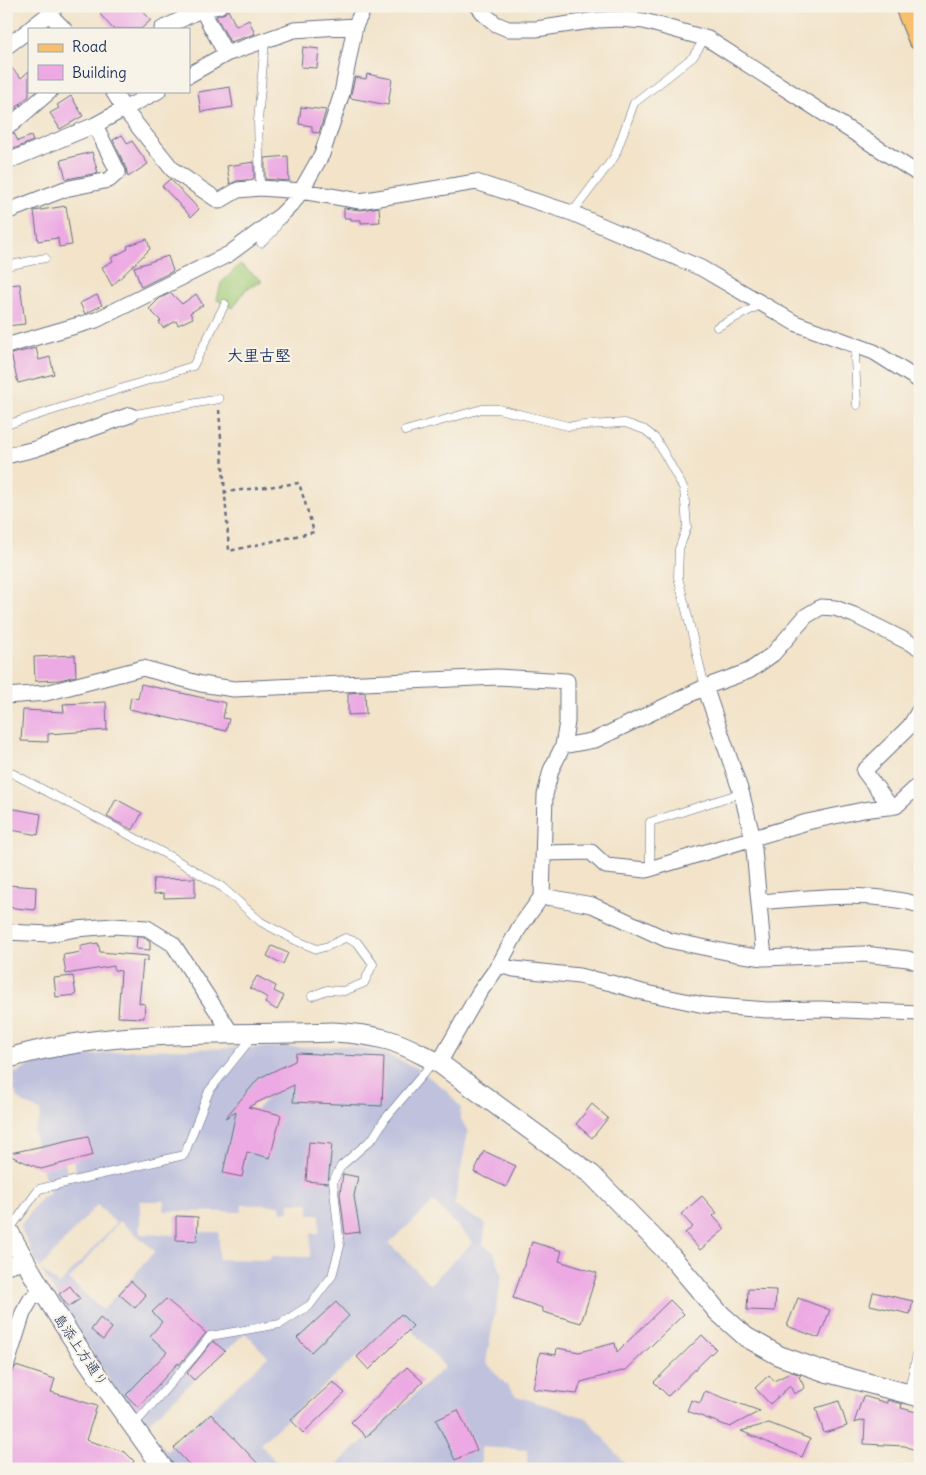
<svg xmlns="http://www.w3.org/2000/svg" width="926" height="1475" font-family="Delius,'Klee One',sans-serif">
  <rect width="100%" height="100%" fill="#f7f3e8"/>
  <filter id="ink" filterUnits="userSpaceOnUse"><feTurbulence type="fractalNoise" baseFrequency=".02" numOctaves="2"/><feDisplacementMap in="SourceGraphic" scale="10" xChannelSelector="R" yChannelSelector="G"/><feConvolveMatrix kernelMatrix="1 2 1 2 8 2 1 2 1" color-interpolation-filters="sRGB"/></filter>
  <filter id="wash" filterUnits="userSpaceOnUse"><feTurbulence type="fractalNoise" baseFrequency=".0096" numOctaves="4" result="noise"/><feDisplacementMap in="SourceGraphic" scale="20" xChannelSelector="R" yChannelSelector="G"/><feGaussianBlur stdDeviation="1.12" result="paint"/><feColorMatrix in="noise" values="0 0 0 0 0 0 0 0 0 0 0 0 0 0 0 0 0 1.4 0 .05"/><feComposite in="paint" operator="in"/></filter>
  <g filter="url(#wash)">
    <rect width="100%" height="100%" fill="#f2e3c9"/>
    <path fill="#c0c2dd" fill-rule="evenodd" d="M346 1046 383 1053 417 1068 447 1091 461 1108 460 1117 468 1132 454 1205 486 1224 483 1244 494 1252 502 1274 486 1362 516 1396 587 1418 629 1469H527V1450L481 1447V1469H332L445 1367 400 1317 260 1444 282 1469H263L211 1414 174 1448 193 1469H173L133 1418 35 1260 20 1226 42 1197 50 1194 36 1148 34 1130 40 1119V1111L20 1101 14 1090V1074L36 1063 131 1050ZM296 1053 384 1057 382 1106 293 1102ZM259 1078 267 1098 257 1109 242 1177 223 1173 238 1103ZM260 1110 281 1115 270 1158 250 1152ZM87 1136 93 1155 74 1160 76 1171 67 1173 65 1163 42 1169 37 1148ZM309 1142 331 1144 328 1183 306 1181ZM343 1175 358 1177 353 1203 339 1201ZM140 1201H165L164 1211 241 1212 242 1205H280L281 1212H289V1203H309V1215H320L319 1233H311L310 1257 271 1256 270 1260 219 1259V1232H198V1217L176 1216 175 1235 140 1234ZM434 1202 473 1242 430 1284 389 1243ZM355 1203 360 1232 345 1234 340 1205ZM97 1205 116 1223 59 1285 40 1268ZM120 1221 155 1251 103 1310 69 1280ZM131 1281 146 1295 135 1307 119 1294ZM166 1299 205 1333 137 1407 126 1395 167 1352 150 1336 162 1322 157 1308ZM335 1302H336L310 1352 298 1338ZM245 1333 268 1357 167 1451 144 1427ZM458 1410 477 1449 455 1460 436 1420Z"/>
    <path fill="#a0ca76" stroke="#5e7c6a" d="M240 264 262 281 246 289 233 308 217 300 221 283Z"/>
    <g id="blocks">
      <path fill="#eca9e3" d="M109 6H138L151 20 141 29H113L100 14Z
        M228 10 236 26 249 20 255 34 230 42 216 16 225 13Z
        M303 47 319 49 317 68 301 67Z
        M6 62 21 78 29 71V96L6 116Z
        M367 74 392 79 388 105 350 98 355 77 366 79Z
        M230 87 233 107 201 112 198 92Z
        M71 96 83 116 60 129 50 113 59 108 57 105Z
        M301 107 326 110 319 133 312 132V126L299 124Z
        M14 133 18 141 31 136 33 141 6 152V135Z
        M122 135 128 144 132 141 148 164 128 177 126 168 113 140Z
        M92 152 98 173 66 179 61 160Z
        M288 156 289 181 265 179V158Z
        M254 162V179L237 181 230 184 227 166Z
        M170 179 199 209 191 217 162 186Z
        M66 206 72 245 59 247 58 238 38 241 34 211Z
        M379 207 380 222 361 223V220H351V218H344V208L361 210Z
        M147 239 150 249 112 286 102 267 113 261 111 258 128 249 127 246Z
        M168 256 173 271 141 287 134 267Z
        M20 284 25 324 6 326V285Z
        M171 293 182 304 196 294 203 305 190 313 193 318 178 325 176 321 163 328 159 322 161 321 149 309 160 298Z
        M97 295 102 305 85 314 80 303Z
        M36 348 39 360 50 357 54 374 18 383 11 354Z
        M75 655 76 676 59 680 35 681 34 657Z
        M141 684 226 703 223 718 229 719 226 731 129 709 131 697 138 699Z
        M365 692 366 714 348 715V693Z
        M106 702 107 730 48 734V742L21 741 23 710 64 712 63 704Z
        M116 799 142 813 133 830 107 817Z
        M9 808 41 814 38 835 6 829Z
        M195 878V897L164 898V893L154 894 153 879Z
        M7 885 36 887 35 910 6 907Z
        M137 937H144L150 941V950L136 949Z
        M98 943 100 952 148 956V960L143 961 139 1003 145 1004 144 1018 118 1017 121 971 114 970V966L66 974 63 955 81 952V946Z
        M272 946 288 953 283 964 267 956Z
        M73 976 76 995 56 997 54 978Z
        M257 976 276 986 274 991 284 996 277 1010 265 1003 268 998 250 988Z
        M296 1053 384 1057 382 1106 293 1102 294 1085 248 1107 281 1115 270 1158 247 1152 242 1177 223 1173 236 1112 225 1118 259 1078 295 1061Z
        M592 1104 608 1118 592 1138 576 1124Z
        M88 1136 93 1155 41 1169 6 1154Z
        M309 1142 332 1144 328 1183 306 1181Z
        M484 1151 516 1166 506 1187 474 1172Z
        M343 1174 358 1177 354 1196 360 1232 345 1234 340 1194Z
        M702 1196 717 1213 713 1216 725 1229 700 1250 685 1233 693 1227 681 1214Z
        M176 1216 198 1217 197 1241 176 1240Z
        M532 1242 562 1251 559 1261 597 1273 581 1323 543 1312V1308L513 1298Z
        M131 1281 146 1295 135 1308 119 1294Z
        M70 1286 80 1299 68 1307 59 1294Z
        M748 1289 776 1290 775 1311 747 1310Z
        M873 1292 913 1301 910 1314 870 1305Z
        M798 1298 830 1310 819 1338 787 1326Z
        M166 1299 206 1333 179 1365 178 1363 138 1407 126 1395 167 1352 150 1336 162 1322 152 1312Z
        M670 1300 684 1314 626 1370 581 1382 577 1394 533 1389 540 1352 556 1355 557 1348 579 1352 615 1343 617 1352Z
        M336 1302 349 1316 311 1352 297 1338Z
        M401 1314 413 1326 369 1370 357 1357Z
        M100 1318 112 1328 103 1340 91 1330Z
        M702 1335 716 1349 668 1396 654 1382Z
        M213 1341 225 1351 194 1380 187 1373Z
        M16 1366 55 1379 51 1392 97 1406 86 1440 125 1452 134 1461 131 1469H6V1387L10 1375Z
        M407 1367 423 1382 366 1437 351 1422Z
        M792 1372 801 1375 799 1377 805 1388 794 1394 790 1386 770 1404 755 1388 769 1375 774 1381Z
        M333 1382 345 1393 303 1433 291 1420Z
        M705 1391 760 1411 730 1427 687 1411 691 1400 700 1403Z
        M863 1396 887 1403V1400L902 1404 901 1408 920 1413V1452L905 1446 864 1444 865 1420 854 1423Z
        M839 1401 847 1426 824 1433 816 1408Z
        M458 1410 477 1450 455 1460 436 1420Z
        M211 1414 263 1469H193L174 1448Z
        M769 1423 810 1439 802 1457 741 1431Z"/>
    </g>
  </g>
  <g filter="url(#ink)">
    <use href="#blocks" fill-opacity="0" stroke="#666e83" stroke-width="1"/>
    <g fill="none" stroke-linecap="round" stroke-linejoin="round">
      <defs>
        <path id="service" d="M260 188 258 121 265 40
          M572 213 615 156 634 103 693 57 705 38
          M261 243 273 232 279 222
          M6 266 45 258
          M717 327 762 304
          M857 405 855 358 857 345
          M130 415 219 399
          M6 425 193 366 225 304
          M405 431 482 409H498L568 426 625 423 645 430 656 439 684 489 687 527 679 549 678 577 705 687
          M6 770 171 857 222 887 261 922 297 941 317 949 328 946 345 938 357 942 373 964 364 983 344 991 327 990 312 996
          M650 869V822L741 793
          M10 1229 39 1189 184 1155 209 1091 254 1035
          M908 1394 920 1341
          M133 1426 197 1353 210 1336 280 1324 310 1305 332 1276 340 1246 333 1181 341 1166 373 1138 385 1119 434 1061"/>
        <path id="minor" d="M200 6 226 54
          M478 6 485 15 496 24 508 29H536L597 20 620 19 644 21 708 39 920 175
          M49 14 64 29
          M30 29 49 14 56 6
          M162 29 202 9 219 6
          M6 47 29 30
          M189 75 226 54 294 30 355 26
          M113 91 124 109 158 91
          M6 126 12 124 50 91
          M6 162 95 125
          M6 212 65 189 109 180 118 172 95 125 124 109 173 170 219 201 238 190 260 188 301 191 360 201 476 182 572 213 701 268 795 323 874 352 920 381
          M6 346 96 320 229 254 281 215 292 204 301 191 322 154 342 93 355 26 365 6
          M6 456 35 449 130 415
          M705 687 742 795 753 839 764 958
          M6 696 46 693 143 668 201 684 234 689 497 677 567 681V722L563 746 551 770 545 795 542 896 519 928 499 965 479 993 439 1063
          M563 746 595 740 705 687 749 671 773 654 806 616 821 607 835 608 854 615 920 648
          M891 807 864 771 910 726 920 709
          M543 853 591 852 606 866 646 870 807 822 863 810 896 806 920 784
          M542 896 592 905 668 940 736 954 764 958 864 954 908 959 920 963
          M759 902C812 898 867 890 920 905
          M6 932 50 934 76 929 113 926 147 928 173 944 232 1034
          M499 965 514 969 579 976 611 983 642 992 704 1005 767 1010 820 1009 920 1013
          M6 1266 24 1261
          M6 1367 23 1313 31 1299 42 1292"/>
        <path id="tertiary" d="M6 1059C112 1027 224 1036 333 1032 352 1033 370 1035 388 1040 406 1045 422 1055 439 1063L592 1175 670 1255 718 1312 746 1337 780 1356 826 1372 920 1397
          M6 1226C51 1312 107 1391 164 1469"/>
        <path id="primary" d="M907 6 920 38"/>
      </defs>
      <use href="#service" stroke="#666e83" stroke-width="9"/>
      <use href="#minor" stroke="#666e83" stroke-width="17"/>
      <use href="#tertiary" stroke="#666e83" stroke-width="21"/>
      <use href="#primary" stroke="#666e83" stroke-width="26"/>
      <path stroke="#666e83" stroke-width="2.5" stroke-dasharray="4 4" stroke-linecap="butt" d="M219 410 229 551 314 532 299 483 225 492"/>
      <use href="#service" stroke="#fff" stroke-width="8"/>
      <use href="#minor" stroke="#fff" stroke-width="15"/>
      <use href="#tertiary" stroke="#fff" stroke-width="19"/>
      <use href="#primary" stroke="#f8bf6c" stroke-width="24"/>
    </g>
  </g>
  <g text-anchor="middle" stroke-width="4.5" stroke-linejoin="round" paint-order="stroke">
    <g font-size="14" fill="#1b2f5e" stroke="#f7f3e8">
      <text transform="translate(81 1350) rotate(56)" y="5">島添上方通り</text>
    </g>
    <g font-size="16" font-weight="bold" fill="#1b2f5e" stroke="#f7f3e8">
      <text x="259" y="361">大里古堅</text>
    </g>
  </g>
  <rect width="926" height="1475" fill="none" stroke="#f7f3e8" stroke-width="25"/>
  <rect x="28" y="28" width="162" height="65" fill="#f7f3e8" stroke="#9fa5b1"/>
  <rect x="38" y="44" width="25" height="8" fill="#f8bf6c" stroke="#9fa5b1"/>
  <text x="72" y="52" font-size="15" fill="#1b2f5e">Road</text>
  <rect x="38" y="65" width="25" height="15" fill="#eca9e3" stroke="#9fa5b1"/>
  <text x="72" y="78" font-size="15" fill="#1b2f5e">Building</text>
</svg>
